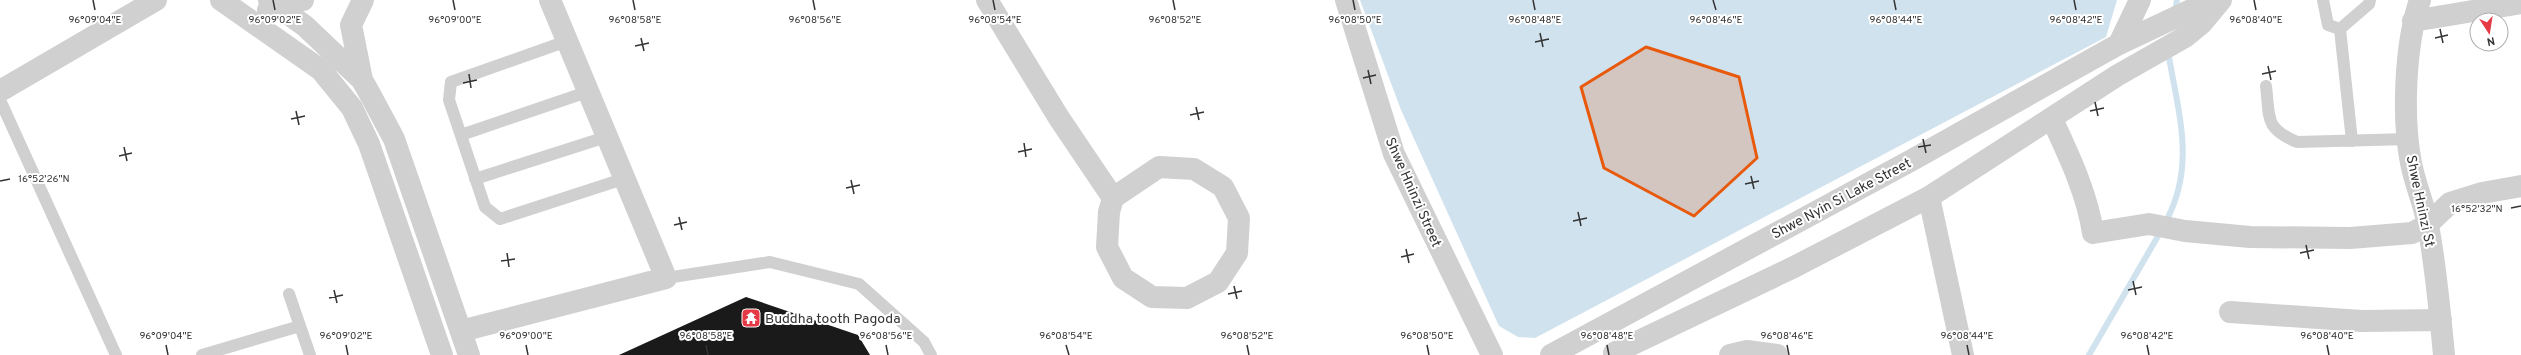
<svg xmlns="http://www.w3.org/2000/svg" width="2521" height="355" font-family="Overpass,sans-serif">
  <rect width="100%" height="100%" fill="#fff"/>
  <path fill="#cfe2ee" d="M1360 0H2117L2106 37 1535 338 1518 337 1499 326 1401 110Z"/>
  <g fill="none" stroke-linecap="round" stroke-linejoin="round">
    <path stroke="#cfe2ee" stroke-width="6" d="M2175 12 2177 0
      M2165 223C2196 167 2179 116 2169 57L2170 51
      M2089 355 2161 231"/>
  </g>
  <path fill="#1a1a1a" d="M746 297 858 335 870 355H619Z"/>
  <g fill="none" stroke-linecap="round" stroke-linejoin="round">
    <path stroke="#d0d0d0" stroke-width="12" d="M2323 0 2328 25 2340 29
      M567 41 451 82 449 100 485 207 500 219 623 179
      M2266 86C2270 118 2264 128 2297 142L2409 139
      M0 100 116 355
      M461 135 587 92
      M2352 141 2340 29 2369 4 2370 0
      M475 179 606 137
      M666 278 770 262 859 284 924 342 931 355
      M289 294 310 355
      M202 355 300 326"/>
    <path stroke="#d0d0d0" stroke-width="22" d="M221 0 321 70 352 108 369 144 442 355
      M269 0 305 26 362 80 371 96 394 139 469 355
      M987 0 1059 118 1113 198
      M1346 0 1394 154 1492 355
      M2420 0C2405 44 2402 117 2411 163 2415 184 2424 204 2428 225 2436 268 2440 312 2444 355
      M268 10 277 5 303 0
      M2413 21 2521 3
      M2119 44 2140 0
      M362 80 351 25 363 0
      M0 91 156 0
      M2052 119C2069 156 2087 193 2093 233L2149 224 2185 231 2250 237 2350 238 2412 233 2428 224 2450 203 2482 193 2521 186
      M1159 167 1194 169 1223 187 1239 218 1237 253 1218 282 1187 298 1152 297 1123 278 1107 247 1109 212 1113 198Z
      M1929 197 1963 355
      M2230 312 2362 321 2441 320
      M461 331 666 278 550 0
      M1551 355 1912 160 2119 44 2212 0
      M1616 355 1614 353 1794 267 1929 197 2118 75 2185 37 2202 23 2221 0
      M1730 355 1747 351 1777 355"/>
  </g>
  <path fill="#e8590c" fill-opacity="0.2" stroke="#e8590c" stroke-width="3" stroke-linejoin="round" d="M1646 47 1739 77 1757 158 1694 216 1604 168 1581 87Z"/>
  <path fill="none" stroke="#333" stroke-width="1.5" d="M93 0 95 10M273 0 275 10M453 0 455 10M633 0 635 10M813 0 815 10M993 0 995 10M1173 0 1175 10M1353 0 1355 10M1533 0 1535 10M1713 0 1716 10M1894 0 1896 10M2074 0 2076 10M2254 0 2256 10M2440 29 2443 43M1540 33 1543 47M641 38 644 51M2435 38 2448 35M1535 42 1549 39M635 46 649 43M2268 66 2271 80M1368 70 1371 84M469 74 471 88M2262 74 2276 71M1363 78 1376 75M463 83 477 80M2095 102 2098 116M1196 107 1199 120M296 111 299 125M2090 111 2104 108M1190 115 1204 112M291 119 305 116M1923 139 1926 153M1024 143 1026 157M124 147 127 161M1918 147 1931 145M1018 152 1032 149M119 156 132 153M1751 176 1754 189M851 180 854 194M0 181 10 179M1745 184 1759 181M846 188 860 185M2511 208 2521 206M1578 212 1581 226M679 217 682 230M1573 221 1587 218M674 225 687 222M2306 245 2309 259M1406 249 1409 263M507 253 509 267M2300 253 2314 250M1401 257 1414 254M501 261 515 259M2133 281 2136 295M1234 286 1237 299M334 290 337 303M2128 290 2142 287M1228 294 1242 291M329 298 343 295M166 345 168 355M346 345 348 355M526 345 528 355M706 345 708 355M886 345 888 355M1066 345 1069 355M1247 345 1249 355M1427 345 1429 355M1607 345 1609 355M1787 345 1789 355M1967 345 1969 355M2147 345 2149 355M2327 345 2329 355"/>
  <defs>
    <symbol id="temple-square" viewBox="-11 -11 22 22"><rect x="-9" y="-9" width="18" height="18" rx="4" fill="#e63946" stroke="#fff"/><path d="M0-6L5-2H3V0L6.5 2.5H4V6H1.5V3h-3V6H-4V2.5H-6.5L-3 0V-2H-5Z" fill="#fff"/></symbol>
  </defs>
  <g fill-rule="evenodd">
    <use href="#temple-square" x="740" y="307" width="22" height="22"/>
  </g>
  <g text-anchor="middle" stroke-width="4" stroke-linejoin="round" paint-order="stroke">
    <g font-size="14" fill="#333" stroke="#fff">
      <text transform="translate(1414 192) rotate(66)" y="5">Shwe Hninzi Street</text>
      <text transform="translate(1841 198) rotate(-28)" y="5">Shwe Nyin Si Lake Street</text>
      <text transform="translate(2421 201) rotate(78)" y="5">Shwe Hninzi St</text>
    </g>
    <g font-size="14" fill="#333" stroke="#fff" text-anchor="start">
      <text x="765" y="323">Buddha tooth Pagoda</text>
    </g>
  </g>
  <g font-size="10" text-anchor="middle" fill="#333" stroke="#fff" stroke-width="4" stroke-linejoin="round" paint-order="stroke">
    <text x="95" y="23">96°09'04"E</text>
    <text x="275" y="23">96°09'02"E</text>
    <text x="455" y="23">96°09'00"E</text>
    <text x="635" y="23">96°08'58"E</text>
    <text x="815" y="23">96°08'56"E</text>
    <text x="995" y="23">96°08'54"E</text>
    <text x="1175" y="23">96°08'52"E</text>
    <text x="1355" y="23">96°08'50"E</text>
    <text x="1535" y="23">96°08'48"E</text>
    <text x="1716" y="23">96°08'46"E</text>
    <text x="1896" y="23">96°08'44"E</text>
    <text x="2076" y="23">96°08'42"E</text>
    <text x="2256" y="23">96°08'40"E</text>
    <text x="44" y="182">16°52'26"N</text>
    <text x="2477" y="212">16°52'32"N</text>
    <text x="166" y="339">96°09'04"E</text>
    <text x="346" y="339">96°09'02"E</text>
    <text x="526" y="339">96°09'00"E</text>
    <text x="706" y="339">96°08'58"E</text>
    <text x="886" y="339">96°08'56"E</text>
    <text x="1066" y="339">96°08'54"E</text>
    <text x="1247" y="339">96°08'52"E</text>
    <text x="1427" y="339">96°08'50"E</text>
    <text x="1607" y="339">96°08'48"E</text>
    <text x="1787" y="339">96°08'46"E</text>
    <text x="1967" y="339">96°08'44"E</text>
    <text x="2147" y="339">96°08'42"E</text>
    <text x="2327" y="339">96°08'40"E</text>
  </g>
  <g transform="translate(2489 32) rotate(168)"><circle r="19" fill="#ffffff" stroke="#adadad"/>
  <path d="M0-3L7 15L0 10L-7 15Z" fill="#e63946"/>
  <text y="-6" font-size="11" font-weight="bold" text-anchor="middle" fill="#333333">N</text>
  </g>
</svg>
